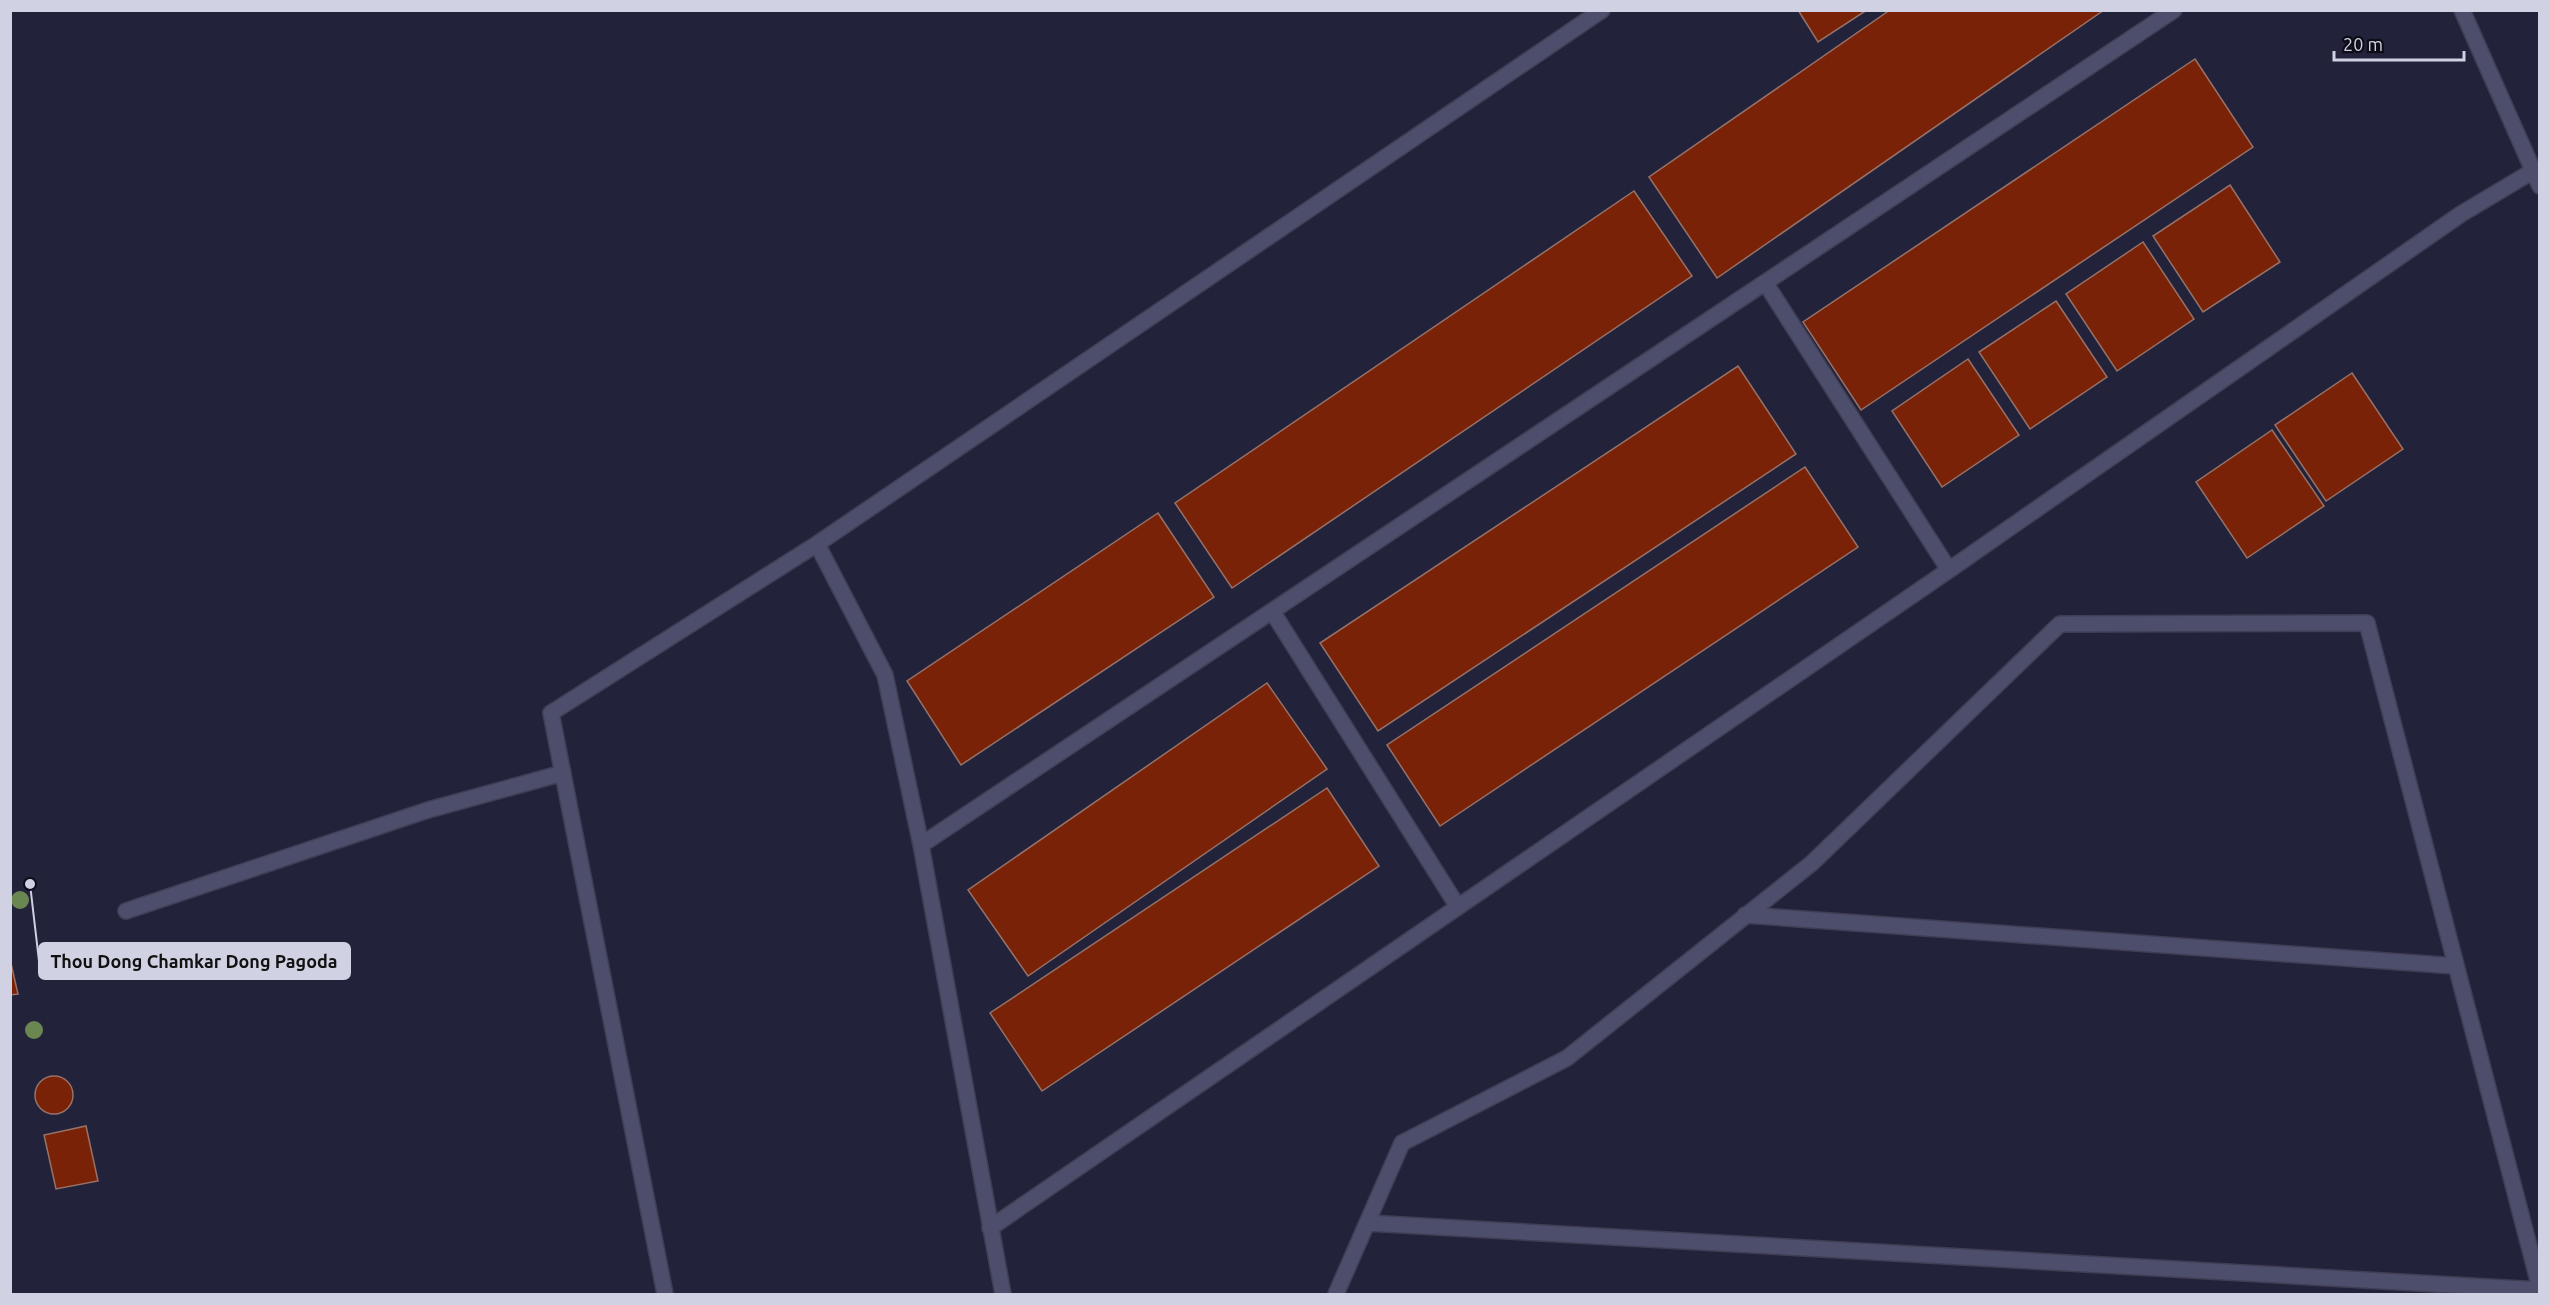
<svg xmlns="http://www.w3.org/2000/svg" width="2550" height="1305" font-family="Ubuntu,sans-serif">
  <rect width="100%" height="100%" fill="#22223b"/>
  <path fill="#7a2207" stroke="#967268" stroke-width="1.5" d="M1798 10H1867L1818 42Z
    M1890 10H2104L1717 278 1649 177Z
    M2195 59 2253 147 1861 410 1803 322Z
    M2230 185 2280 262 2203 312 2153 236Z
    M1634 191 1692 276 1232 588 1175 503Z
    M2143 242 2194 319 2117 371 2066 294Z
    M2056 301 2107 377 2030 429 1979 352Z
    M1968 359 2019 435 1942 487 1892 411Z
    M1738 366 1796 454 1378 731 1320 643Z
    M2352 373 2403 449 2326 501 2275 425Z
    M2272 430 2324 506 2247 558 2196 482Z
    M1805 467 1858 547 1440 826 1387 745Z
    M1158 513 1214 597 961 765 907 681Z
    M1267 683 1327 769 1028 976 968 890Z
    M1327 788 1379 866 1042 1091 990 1013Z
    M10 959 18 994 10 995Z
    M35 1095a19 19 0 1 1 38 0a19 19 0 1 1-38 0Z
    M86 1126 98 1181 56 1189 44 1135Z"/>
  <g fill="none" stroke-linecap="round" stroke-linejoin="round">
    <defs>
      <path id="minor" d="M2462 10 2540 186
        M1766 284 1949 570
        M817 544 885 675 921 845 1003 1294
        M1272 611 1458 907
        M921 845 2174 10
        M126 911 428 810 563 773
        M1745 915 2456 966
        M1367 1223 2540 1290
        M990 1228 1949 570 2461 214 2533 171
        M665 1294 551 713 817 544 1602 10
        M1336 1294 1402 1143 1567 1058 1812 863 2060 624 2367 623 2540 1288"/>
    </defs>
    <use href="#minor" stroke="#3f3e54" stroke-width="18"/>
    <use href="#minor" stroke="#4d4e6b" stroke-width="15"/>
  </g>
  <g fill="#6a8752">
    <circle cx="20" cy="900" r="9"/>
    <circle cx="34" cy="1030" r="9"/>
  </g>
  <path fill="none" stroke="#d0d1e2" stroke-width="2" d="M30 884L39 961"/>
  <circle fill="#d0d1e2" stroke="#0d0d18" stroke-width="2" cx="30" cy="884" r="6"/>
  <rect fill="#d0d1e2" stroke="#d0d1e2" stroke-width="2" x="39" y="943" width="311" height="36" rx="6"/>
  <g font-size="18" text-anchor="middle" font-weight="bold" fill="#111">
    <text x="194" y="968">Thou Dong Chamkar Dong Pagoda</text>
  </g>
  <rect width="2550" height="1305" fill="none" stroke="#d0d1e2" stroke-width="24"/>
  <path d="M2334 51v9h130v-9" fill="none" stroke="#d0d1e2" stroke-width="3"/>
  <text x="2343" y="51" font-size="18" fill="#d0d1e2" stroke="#0d0d18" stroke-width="4.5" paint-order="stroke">20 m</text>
</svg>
